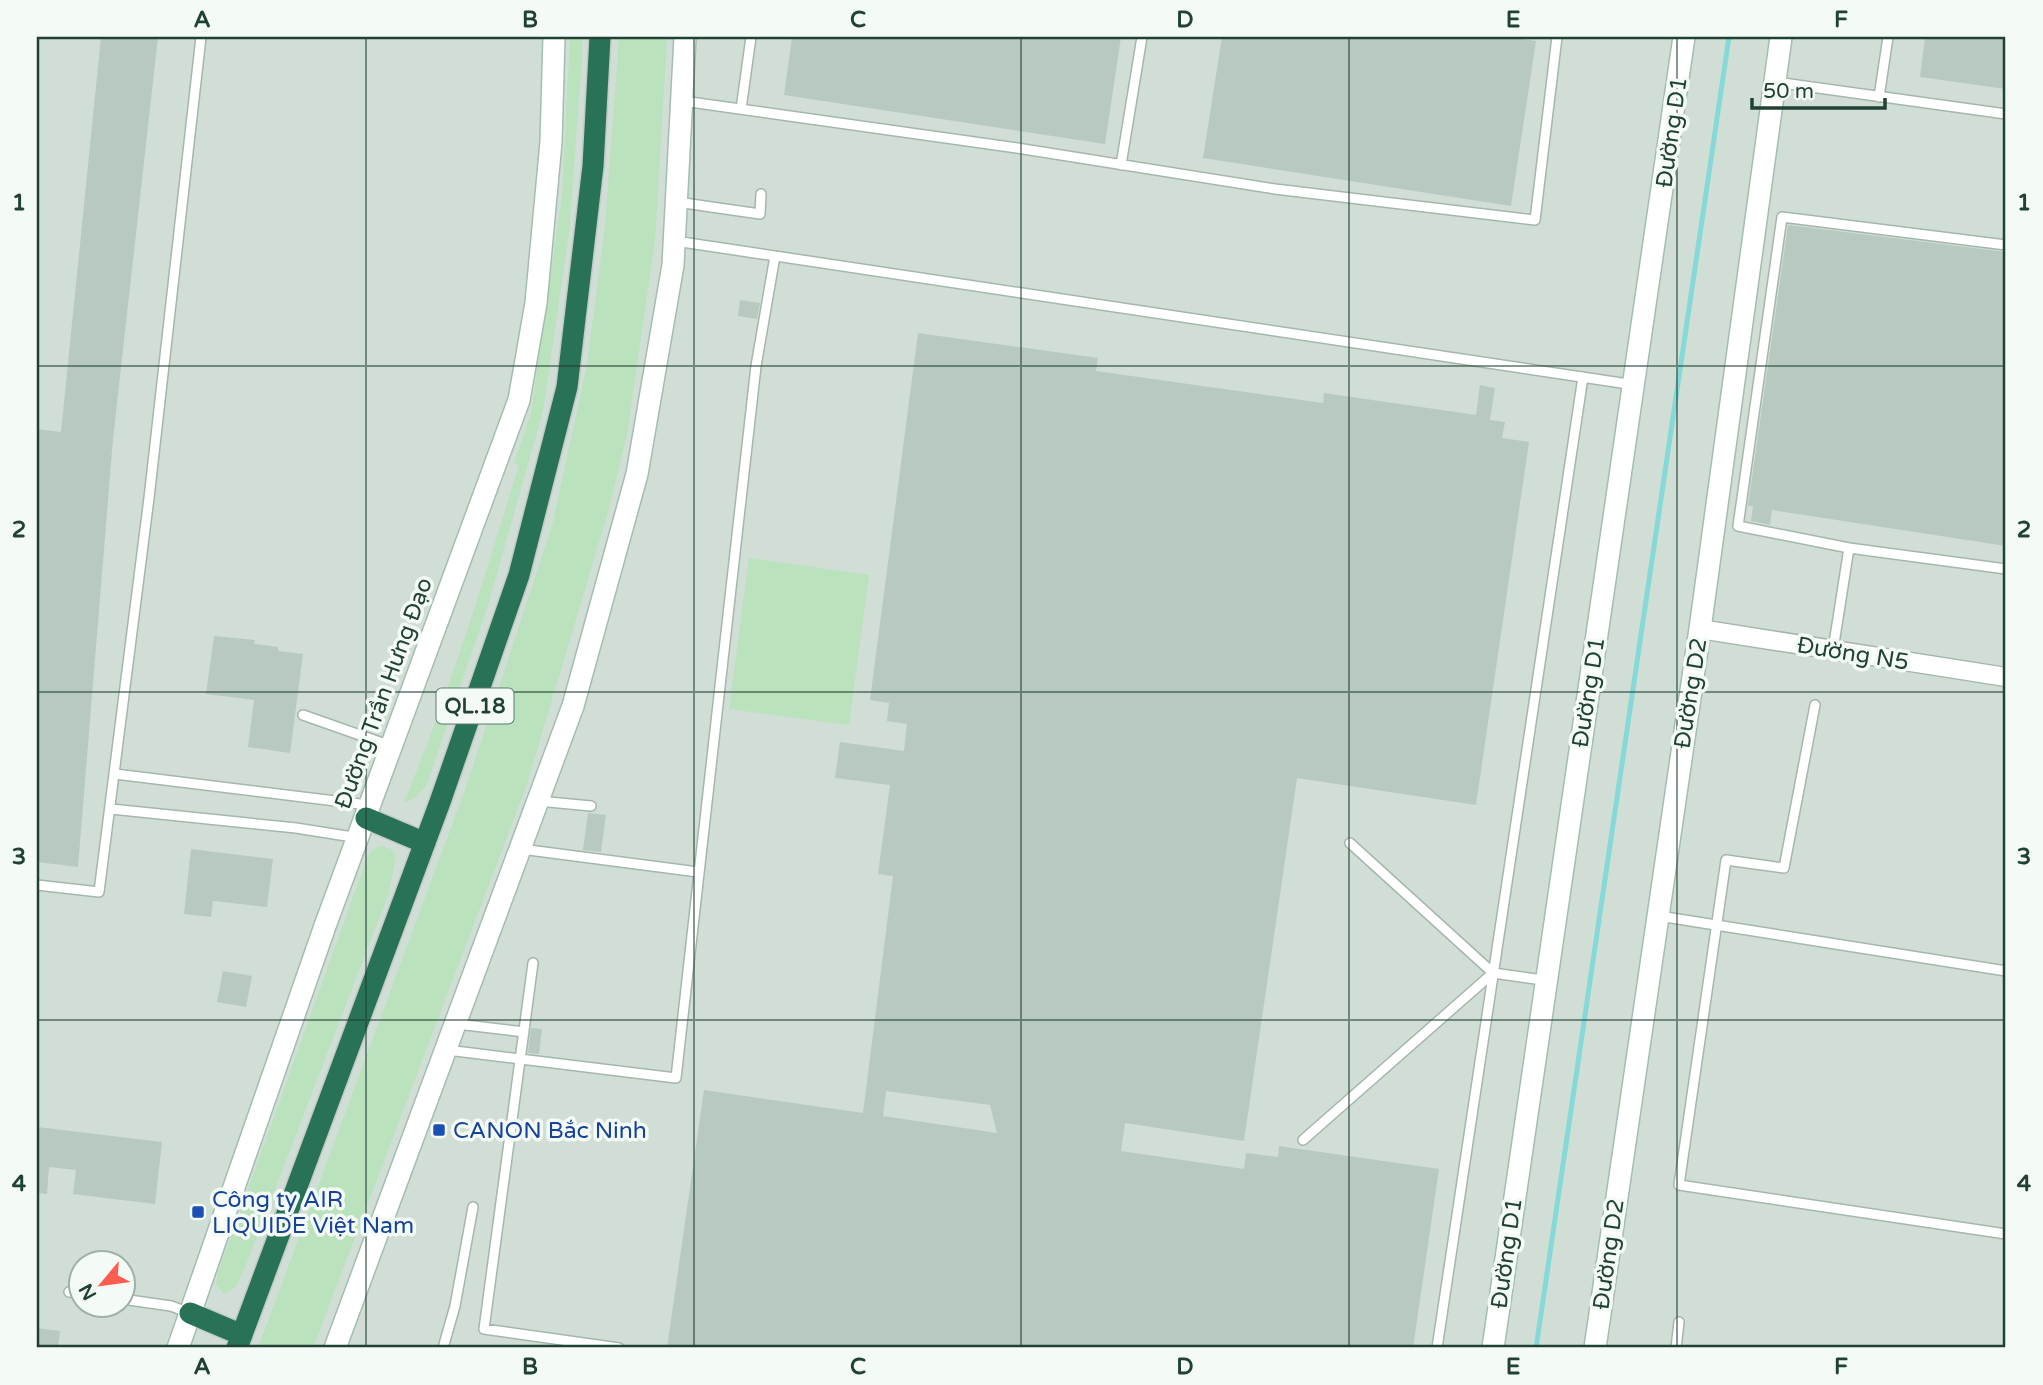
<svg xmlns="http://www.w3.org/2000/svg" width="2043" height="1385" font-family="'Varela Round',sans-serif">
  <rect width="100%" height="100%" fill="#e3eee7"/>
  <path fill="#d1ded6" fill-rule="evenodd" d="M37 37H2006V1348H37ZM80 1262H122V1304H80Z"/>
  <path fill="#b9e2bd" d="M570 37H582V59L569 233 543 411 488 605 426 787 413 799 404 802C450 692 484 579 519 465L514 463 531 413 562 195Z
    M619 37H667L655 241 627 435 608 512 526 787 313 1348H258L465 790 552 526 587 365 605 226Z
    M749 558 869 575 849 725 729 709Z
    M381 846 391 849 396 857 388 895 246 1265 236 1287 223 1294 216 1284 218 1273 367 858 372 850Z"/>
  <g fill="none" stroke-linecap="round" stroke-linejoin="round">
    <path stroke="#85d9d8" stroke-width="5" d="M1536 1348 1729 37"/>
  </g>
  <path fill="#b8cabf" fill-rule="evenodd" d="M101 37H158L113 439 78 867 37 862V429L61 432Z
    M792 37H1121L1105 144 784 95Z
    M1222 37H1508L1536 41 1511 206 1203 158Z
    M1925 37H2006V89L1920 77Z
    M1788 225 2006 252V546L1772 510 1770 525 1751 521 1753 506H1748Z
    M740 300 760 303 757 319 738 316Z
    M918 333 1098 358 1096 371 1323 403 1324 393 1476 415 1480 385 1495 388 1490 420 1505 422 1502 438 1529 442 1476 805 1297 778 1244 1141 1125 1123 1121 1151 1244 1169 1246 1153 1278 1157 1279 1146 1439 1169 1413 1348H667L704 1090 863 1113 893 876 878 874 890 785 835 778 840 742 904 751 907 724 887 721 889 703 870 700ZM886 1091 990 1105 997 1133 883 1116Z
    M214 636 255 640 254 644 278 647V651L303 654 290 753 248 747 254 700 206 694Z
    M588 813 606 815 601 852 583 850Z
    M191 849 273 859 267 907 213 901 211 917 184 914Z
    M223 971 252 976 246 1007 217 1002Z
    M531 1028 542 1029 539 1054 528 1053Z
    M37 1127 162 1142 155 1204 73 1194 76 1170 49 1167 47 1194 37 1193Z
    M37 1328 60 1331 58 1348H37Z"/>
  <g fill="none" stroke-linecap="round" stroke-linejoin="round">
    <defs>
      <path id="lane" d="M1775 82 2006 114
        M1879 97 1888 37
        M683 101 1017 148 1275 189 1535 220 1557 37
        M741 109 751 37
        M1121 165 1142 37
        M677 202 760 214 761 194
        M675 241 1635 385
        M2006 245 1782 217 1738 526 1849 548 2006 569
        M1833 650 1849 548
        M1815 705 1784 868 1726 860 1679 1185 2006 1234
        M303 715 391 746
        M115 774 368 805
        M538 801 591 806
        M111 809 296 828 359 838
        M1350 843 1493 973 1543 980
        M521 849 698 872
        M37 885 99 892 149 498 201 37
        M1659 916 2006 971
        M533 963 484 1329 619 1348
        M457 1024 524 1032
        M447 1050 676 1078 756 366 775 256
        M1303 1140 1493 973
        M69 1292 80 1293
        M122 1299 171 1306 190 1313
        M443 1348 455 1306 473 1207
        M1437 1348 1583 377
        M1676 1348 1679 1322"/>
      <path id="street" d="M1700 629 2006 677"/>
      <path id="secondary" d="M178 1348 325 926 519 400 536 303 551 142 554 37
        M335 1348 573 706 637 474 673 265 685 37
        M1493 1348C1553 910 1623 474 1684 37
        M1595 1348 1700 629 1781 37"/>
      <path id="highway" d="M366 818 425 843
        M190 1313 242 1335
        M237 1348 440 802 519 575 567 387 593 166 600 37"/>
    </defs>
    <use href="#lane" stroke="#a5b7ad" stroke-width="12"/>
    <use href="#street" stroke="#a5b7ad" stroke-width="21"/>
    <use href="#secondary" stroke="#a3beb0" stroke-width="24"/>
    <use href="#highway" stroke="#c1cac6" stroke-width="24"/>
    <use href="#lane" stroke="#fff" stroke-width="9"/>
    <use href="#street" stroke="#fff" stroke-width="18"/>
    <use href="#secondary" stroke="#fff" stroke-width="21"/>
    <use href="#highway" stroke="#287256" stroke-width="21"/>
  </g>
  <path fill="none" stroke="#204233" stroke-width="2" stroke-opacity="0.55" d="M366 37V1348M694 37V1348M1021 37V1348M1349 37V1348M1677 37V1348M37 366H2006M37 692H2006M37 1020H2006"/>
  <g fill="#1a4fb4" stroke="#f4faf6" stroke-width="2.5">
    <rect x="432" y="1123" width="14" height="14" rx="3.5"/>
    <rect x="191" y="1205" width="14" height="14" rx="3.5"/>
  </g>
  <g text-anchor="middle" stroke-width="7" stroke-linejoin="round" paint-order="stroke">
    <rect fill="#f4faf6" stroke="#60796e" stroke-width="2" x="436.5" y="688.5" width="77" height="35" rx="5"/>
    <g font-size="21" font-weight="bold" fill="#204233">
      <text x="475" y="713">QL.18</text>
    </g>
    <g font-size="23" fill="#204233" stroke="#f4faf6">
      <text transform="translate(1671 132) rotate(-82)" y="8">Đường D1</text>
      <text transform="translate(1853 653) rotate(9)" y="8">Đường N5</text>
      <text transform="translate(1588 692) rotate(-81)" y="8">Đường D1</text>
      <text transform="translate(383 693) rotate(-70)" y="8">Đường Trần Hưng Đạo</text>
      <text transform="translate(1690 693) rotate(-81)" y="8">Đường D2</text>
      <text transform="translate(1506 1253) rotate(-82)" y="8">Đường D1</text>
      <text transform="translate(1608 1254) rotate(-82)" y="8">Đường D2</text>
    </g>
    <g font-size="23" fill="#164399" stroke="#f4faf6" text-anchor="start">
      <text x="453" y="1138">CANON Bắc Ninh</text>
      <text x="212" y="1207">Công ty AIR<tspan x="212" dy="26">LIQUIDE Việt Nam</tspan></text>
    </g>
  </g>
  <rect width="2043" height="1385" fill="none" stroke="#f4faf6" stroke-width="77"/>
  <g transform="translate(102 1284) rotate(241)"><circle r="33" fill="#f4faf6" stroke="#9fb0a8" stroke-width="2"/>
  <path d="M0-5L12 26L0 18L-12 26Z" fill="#ff5d50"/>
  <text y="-10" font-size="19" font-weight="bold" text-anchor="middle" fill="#204233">N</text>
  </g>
  <path d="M1752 98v10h133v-10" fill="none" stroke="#204233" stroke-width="3.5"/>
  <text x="1763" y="98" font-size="21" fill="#204233" stroke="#f4faf6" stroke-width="5" paint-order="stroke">50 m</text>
  <rect x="38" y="38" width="1966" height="1308" fill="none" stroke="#204233" stroke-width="2.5"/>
  <g font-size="23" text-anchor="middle" font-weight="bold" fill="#204233">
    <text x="202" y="27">A</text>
    <text x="530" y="27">B</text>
    <text x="858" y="27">C</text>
    <text x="1185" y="27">D</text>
    <text x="1513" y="27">E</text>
    <text x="1841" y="27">F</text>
    <text x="19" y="210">1</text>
    <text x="2024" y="210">1</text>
    <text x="19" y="537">2</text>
    <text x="2024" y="537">2</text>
    <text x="19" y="864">3</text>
    <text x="2024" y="864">3</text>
    <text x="19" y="1191">4</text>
    <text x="2024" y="1191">4</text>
    <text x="202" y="1374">A</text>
    <text x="530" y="1374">B</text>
    <text x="858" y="1374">C</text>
    <text x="1185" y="1374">D</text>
    <text x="1513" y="1374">E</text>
    <text x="1841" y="1374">F</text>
  </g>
</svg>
